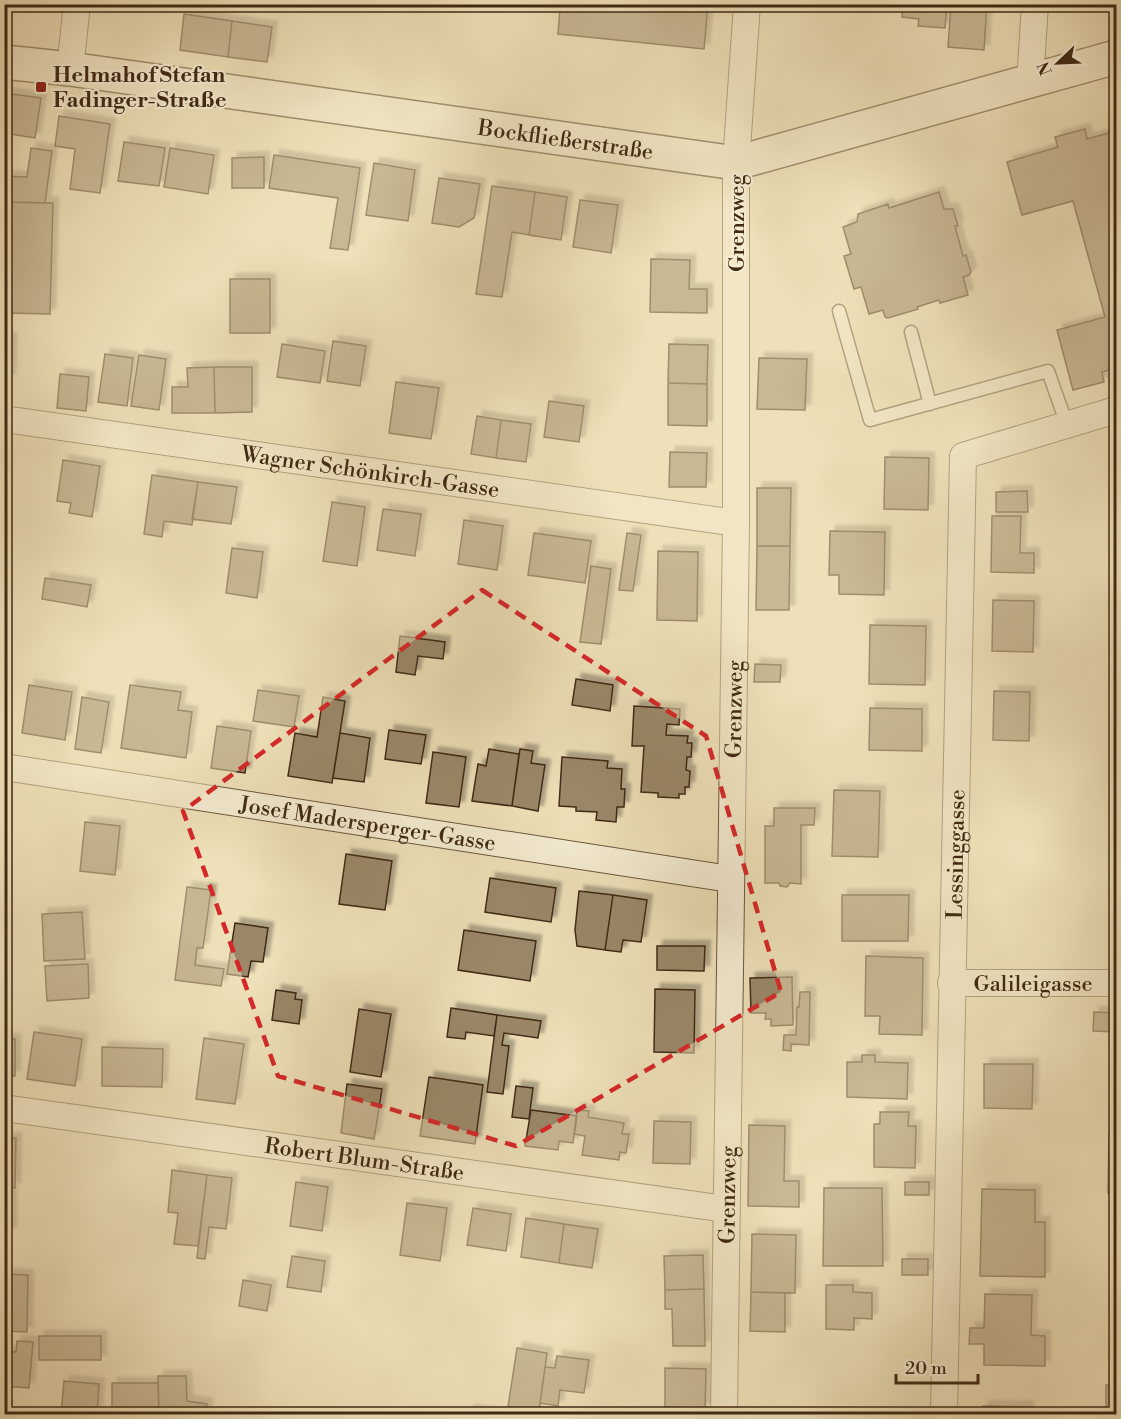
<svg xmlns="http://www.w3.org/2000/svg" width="1121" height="1419" font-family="'Libre Bodoni',serif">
  <defs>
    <filter id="shadow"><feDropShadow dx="5.5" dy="-5.5" stdDeviation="1.5" flood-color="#0004"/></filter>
  </defs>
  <rect width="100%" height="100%" fill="#eee0b8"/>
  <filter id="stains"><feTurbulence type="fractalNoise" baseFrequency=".00333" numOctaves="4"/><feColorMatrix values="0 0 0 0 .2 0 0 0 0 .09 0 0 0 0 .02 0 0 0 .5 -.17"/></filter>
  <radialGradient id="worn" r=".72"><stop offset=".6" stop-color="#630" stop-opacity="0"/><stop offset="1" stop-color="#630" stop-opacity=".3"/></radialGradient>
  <path fill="#9a8869" stroke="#402914" stroke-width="1.5" filter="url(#shadow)" d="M529 4H708L704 49 558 34 560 8Z
    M903 4H947L945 28 918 26 919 19 902 17Z
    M951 4H987L984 50 948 47Z
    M184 14 232 21 228 57 180 50Z
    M232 21 272 27 267 62 228 57Z
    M4 93 41 98 35 138 4 133Z
    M59 116 110 124 100 193 70 189 75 149 55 146Z
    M1085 129 1087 139 1109 133 1113 149 1116 148V368L1102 372 1104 382 1073 390 1057 330 1105 317 1073 201 1022 215 1007 162 1058 147 1055 137Z
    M124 142 165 148 159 186 118 181Z
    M31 148 52 151 45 203 4 202V176L27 177Z
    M170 148 214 155 208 194 164 187Z
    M274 155 360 168 348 250 330 248 338 198 269 188Z
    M264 157V188H232V158Z
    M374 163 415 170 408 221 366 215Z
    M439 178 480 184 474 218 459 227 432 223Z
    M492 186 535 192 529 235 512 232 502 297 476 294Z
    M535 192 567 197 561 240 529 235Z
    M939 192 944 209H953L958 226H955L963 256 966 255 971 272 969 275 963 277 968 295 940 303 939 300 917 307 918 309 888 318 885 317 883 310 869 314 861 287 854 289 844 256 851 254 843 227 857 222 858 214 888 204 889 208Z
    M580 200 618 205 611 253 573 247Z
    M4 202 53 203 50 314 4 313Z
    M651 259 690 260 689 289H707V313L650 312Z
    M230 279H270V333H230Z
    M4 338 11 339 10 379H4Z
    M333 341 366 346 360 386 327 381Z
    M282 344 325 351 320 383 277 377Z
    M669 344 708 345 707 384 668 383Z
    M105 354 133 358 127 406 98 402Z
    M139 355 166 359 159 410 131 406Z
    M759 358 807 359 805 410 757 409Z
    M214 367 215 413H172V387H188L187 368Z
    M214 367H252V412L215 413Z
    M60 374 89 377 86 411 57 408Z
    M396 382 439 388 431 439 389 433Z
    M668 383 707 384V426L668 425Z
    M549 401 584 406 579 442 544 437Z
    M477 416 501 420 496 458 471 454Z
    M501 420 531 424 526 462 496 458Z
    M670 452 707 453 706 487H669Z
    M885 457 929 458 928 510 884 509Z
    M63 460 100 466 92 517 69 513 71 503 57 501Z
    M152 475 198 482 192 525 164 521 162 537 144 534Z
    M198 482 237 487 231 524 192 519Z
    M757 488H791L790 546H757Z
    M1027 491 1028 512H996V492Z
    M332 502 365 507 357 566 323 561Z
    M383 509 421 514 415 556 377 550Z
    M992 516H1021L1020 553H1034V573L991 572Z
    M464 520 503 526 497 570 458 564Z
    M830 531 885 532 884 595 839 594V575H829Z
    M534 533 591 541 585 583 528 575Z
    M627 533 641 535 633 591 619 590Z
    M757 546H790L789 610H756Z
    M232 548 263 552 257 598 226 593Z
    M658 551 698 552 697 621 657 620Z
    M591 566 611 569 601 644 580 642Z
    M45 578 91 585 87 607 42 599Z
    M993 600 1034 601 1033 652 992 651Z
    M870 625 926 626 925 685 869 684Z
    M400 636 445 642 443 659 418 656 415 675 396 672Z
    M755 664 781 665 780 682H754Z
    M576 679 613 685 610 711 572 705Z
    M29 685 72 692 65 740 22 733Z
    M130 685 181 692 178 710 192 712 186 758 121 748Z
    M258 690 299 696 294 727 253 721Z
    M994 691 1030 692 1029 741 993 740Z
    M82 697 109 702 101 753 75 749Z
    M323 697 345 701 332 783 288 776 295 733 317 737Z
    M634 706 680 709 679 725 667 724 666 735 688 736 687 743H692L691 757H687L686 770 690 771 689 787H685V794H679V798L658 797V793L641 792 644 746H632Z
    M870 708 922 709V751L869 750Z
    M217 726 251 731 245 773 211 768Z
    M389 730 426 735 421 764 385 759Z
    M340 733 370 738 364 782 333 778Z
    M489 749 519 754 512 806 472 801 478 764 486 766Z
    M520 749 533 751 531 763 545 765 538 811 512 806Z
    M433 752 466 757 459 807 426 803Z
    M562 757 608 761 607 768 622 769 621 789H625L624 807H617L616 822 596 820 597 812 576 811V807L559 806Z
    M834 790 880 791 878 857 832 856Z
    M774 808H815L814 825H801V884L790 883 787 887 780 886 779 883H765V826H774Z
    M85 822 120 826 115 875 80 871Z
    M346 854 392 861 385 910 339 904Z
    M490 878 556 888 551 922 485 912Z
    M187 887 211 890 203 948H197L195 965 224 969 221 986 175 980Z
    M579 891 613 895 605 950 577 946 575 930Z
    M613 895 647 900 641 942 623 940 621 952 605 950Z
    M842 895H909L908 941H842Z
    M82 912 85 959 44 961 42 914Z
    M235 923 268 928 263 962 251 961 248 977 227 974Z
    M464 930 536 941 530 981 458 970Z
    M657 946H705L704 971 657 970Z
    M866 956 923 958 922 1035 879 1034 880 1016H865Z
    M88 964 89 998 47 1001 45 966Z
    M792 977 793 1025 771 1026V1019H765L766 1013H751L750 978Z
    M655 989 695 990 694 1053 654 1052Z
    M276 990 296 993 295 999 302 1000 299 1024 272 1020Z
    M800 992H810L809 1045 791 1044V1051L783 1050 784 1035H796L797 1007H799Z
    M451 1008 497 1015 494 1036 466 1032 465 1039 447 1037Z
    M359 1009 391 1014 381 1077 350 1072Z
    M1094 1012 1116 1013V1032L1093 1031Z
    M497 1015 541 1021 538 1038 504 1033 502 1045 509 1046 503 1094 487 1092Z
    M34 1032 82 1039 75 1086 27 1079Z
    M204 1038 244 1044 235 1104 196 1099Z
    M4 1039H15V1076H4Z
    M102 1047 163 1049 162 1087 102 1086Z
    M862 1055H875V1062L908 1063 907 1099 847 1097V1062H862Z
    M984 1064H1033L1032 1109 984 1108Z
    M429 1077 483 1085 475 1144 420 1136Z
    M347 1084 382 1089 374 1139 341 1133Z
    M516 1086 533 1088 529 1119 512 1117Z
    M531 1110 577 1116 573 1143 559 1141 558 1150 525 1146Z
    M577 1110 589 1111 588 1117 624 1123 622 1134H629L626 1153 620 1152 619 1160 582 1155 585 1136 574 1134Z
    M880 1112H909L908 1126H916L915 1168 874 1167V1124H880Z
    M654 1121 691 1122 690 1164 653 1163Z
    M749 1125 785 1126 784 1181H799V1207L748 1206Z
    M1109 1133H1116V1193H1108Z
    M4 1138H16L15 1188H4Z
    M172 1170 207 1175 198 1246 174 1244 178 1213 168 1212Z
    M207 1175 232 1178 226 1229 209 1227 205 1259 197 1258Z
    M296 1182 328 1187 322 1231 290 1226Z
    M905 1182H929V1195H905Z
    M824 1188H882L883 1266H823Z
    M982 1189 1035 1190V1222H1045V1277L980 1276Z
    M4 1192H11V1233H4Z
    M407 1203 447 1208 440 1261 400 1255Z
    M473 1208 511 1214 506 1251 467 1245Z
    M526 1218 564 1224 559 1263 521 1257Z
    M564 1224 598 1229 592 1268 559 1263Z
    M752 1234 796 1235 795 1293 751 1292Z
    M703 1255 704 1289 665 1290 664 1256Z
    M292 1256 325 1261 321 1292 287 1287Z
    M902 1259H928V1275H902Z
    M4 1274 28 1275 27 1332 4 1331Z
    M243 1280 271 1285 267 1311 239 1306Z
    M826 1285H853V1292L872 1293V1319L854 1318V1330L826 1329Z
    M704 1289 705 1346H673L672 1309H665V1290Z
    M751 1292 785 1293V1332L750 1331Z
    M985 1294 1032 1295 1031 1335 1045 1336V1366L984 1365V1344H969L970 1328H984Z
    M39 1336H101V1360H39Z
    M17 1341 33 1342 29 1388 4 1386V1351L16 1352Z
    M517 1348 547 1353 539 1411 508 1407Z
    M557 1356 589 1360 584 1393 560 1390 558 1406 540 1403 545 1367 555 1368Z
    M665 1368 706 1369 705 1409 665 1408Z
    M158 1376H186L187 1401 207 1404 206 1414H159Z
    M64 1381 99 1384 97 1414H61Z
    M112 1383H158L159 1414H112Z
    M1106 1385H1116V1414H1106Z
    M983 1406 1028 1407V1414H983Z
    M469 1410 489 1413V1414H468Z"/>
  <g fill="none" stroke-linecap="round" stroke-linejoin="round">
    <defs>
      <path id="lane" d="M839 311 870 420 1048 371 1067 425
        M911 332 930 404"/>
      <g id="street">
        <path d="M70 69 77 4"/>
        <path d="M1030 83 1035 4"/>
        <path id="s1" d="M4 419 736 523"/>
        <path id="s2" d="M4 767 730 879"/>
        <path id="s3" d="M951 983H1116"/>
        <path id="s4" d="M4 1108 726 1209"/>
        <path id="s5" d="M724 1414 736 523V163L747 4"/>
        <path id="s6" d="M944 1414 963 456 1116 410"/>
      </g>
      <g id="secondary">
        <path id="s7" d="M4 62 70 69 736 163 1116 57"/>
      </g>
    </defs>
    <use href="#lane" stroke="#6c573d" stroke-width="15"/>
    <use href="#street" stroke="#6c573d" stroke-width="28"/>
    <use href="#secondary" stroke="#402914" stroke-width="36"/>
    <use href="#lane" stroke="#f4ebd1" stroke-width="12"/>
    <use href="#street" stroke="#f4ebd1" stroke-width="26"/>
    <use href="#secondary" stroke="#f4ebd1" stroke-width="33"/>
  </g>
  <path d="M0 0H1121V1419H0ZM482 590 706 736 781 992 516 1146 278 1076 183 811Z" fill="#eee0b8" fill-opacity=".55" fill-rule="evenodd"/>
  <path fill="none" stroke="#d62828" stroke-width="4.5" stroke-dasharray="12 8" stroke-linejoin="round" d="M482 590 706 736 781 992 516 1146 278 1076 183 811Z"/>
  <rect fill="#8f2418" stroke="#f4ebd1" stroke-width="2" x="35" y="81" width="12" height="12" rx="3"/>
  <g text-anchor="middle" stroke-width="4.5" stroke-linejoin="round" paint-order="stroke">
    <g font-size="22" font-weight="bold" fill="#402914" stroke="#f4ebd1" text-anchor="start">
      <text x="53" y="82">Helmahof Stefan<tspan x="53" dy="25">Fadinger-Straße</tspan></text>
    </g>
    <g font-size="22" fill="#402914" stroke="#f4ebd1">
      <text dy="8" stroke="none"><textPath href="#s7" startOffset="567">Bockfließerstraße</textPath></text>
      <text transform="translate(736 223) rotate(-90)" y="8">Grenzweg</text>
      <text dy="8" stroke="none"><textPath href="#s1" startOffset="370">Wagner Schönkirch-Gasse</textPath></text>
      <text dy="8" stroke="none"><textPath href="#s5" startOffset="705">Grenzweg</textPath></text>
      <text dy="8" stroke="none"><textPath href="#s2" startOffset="368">Josef Madersperger-Gasse</textPath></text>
      <text dy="8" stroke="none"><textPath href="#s6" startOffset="560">Lessinggasse</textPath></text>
      <text dy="8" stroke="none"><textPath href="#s3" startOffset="82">Galileigasse</textPath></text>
      <text dy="8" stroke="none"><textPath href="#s4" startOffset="364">Robert Blum-Straße</textPath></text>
      <text dy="8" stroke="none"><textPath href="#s5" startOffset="219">Grenzweg</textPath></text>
    </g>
  </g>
  <rect width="1121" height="1419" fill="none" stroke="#eee0b8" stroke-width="24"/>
  <rect x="6" y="6" width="1109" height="1407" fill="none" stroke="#402914" stroke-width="3"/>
  <rect x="12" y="12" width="1097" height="1395" fill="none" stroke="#402914" stroke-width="1.5"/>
  <g transform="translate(1058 63) rotate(247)" stroke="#f4ebd1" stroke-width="4.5" paint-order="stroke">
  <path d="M0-4.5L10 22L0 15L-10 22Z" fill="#402914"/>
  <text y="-9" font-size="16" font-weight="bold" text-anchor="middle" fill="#402914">N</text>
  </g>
  <path d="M896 1374v9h82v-9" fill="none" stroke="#402914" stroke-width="3"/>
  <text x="905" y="1374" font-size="18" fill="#402914" stroke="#f4ebd1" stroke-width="4.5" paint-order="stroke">20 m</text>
  <rect width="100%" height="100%" filter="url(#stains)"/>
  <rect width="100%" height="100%" fill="url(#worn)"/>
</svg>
